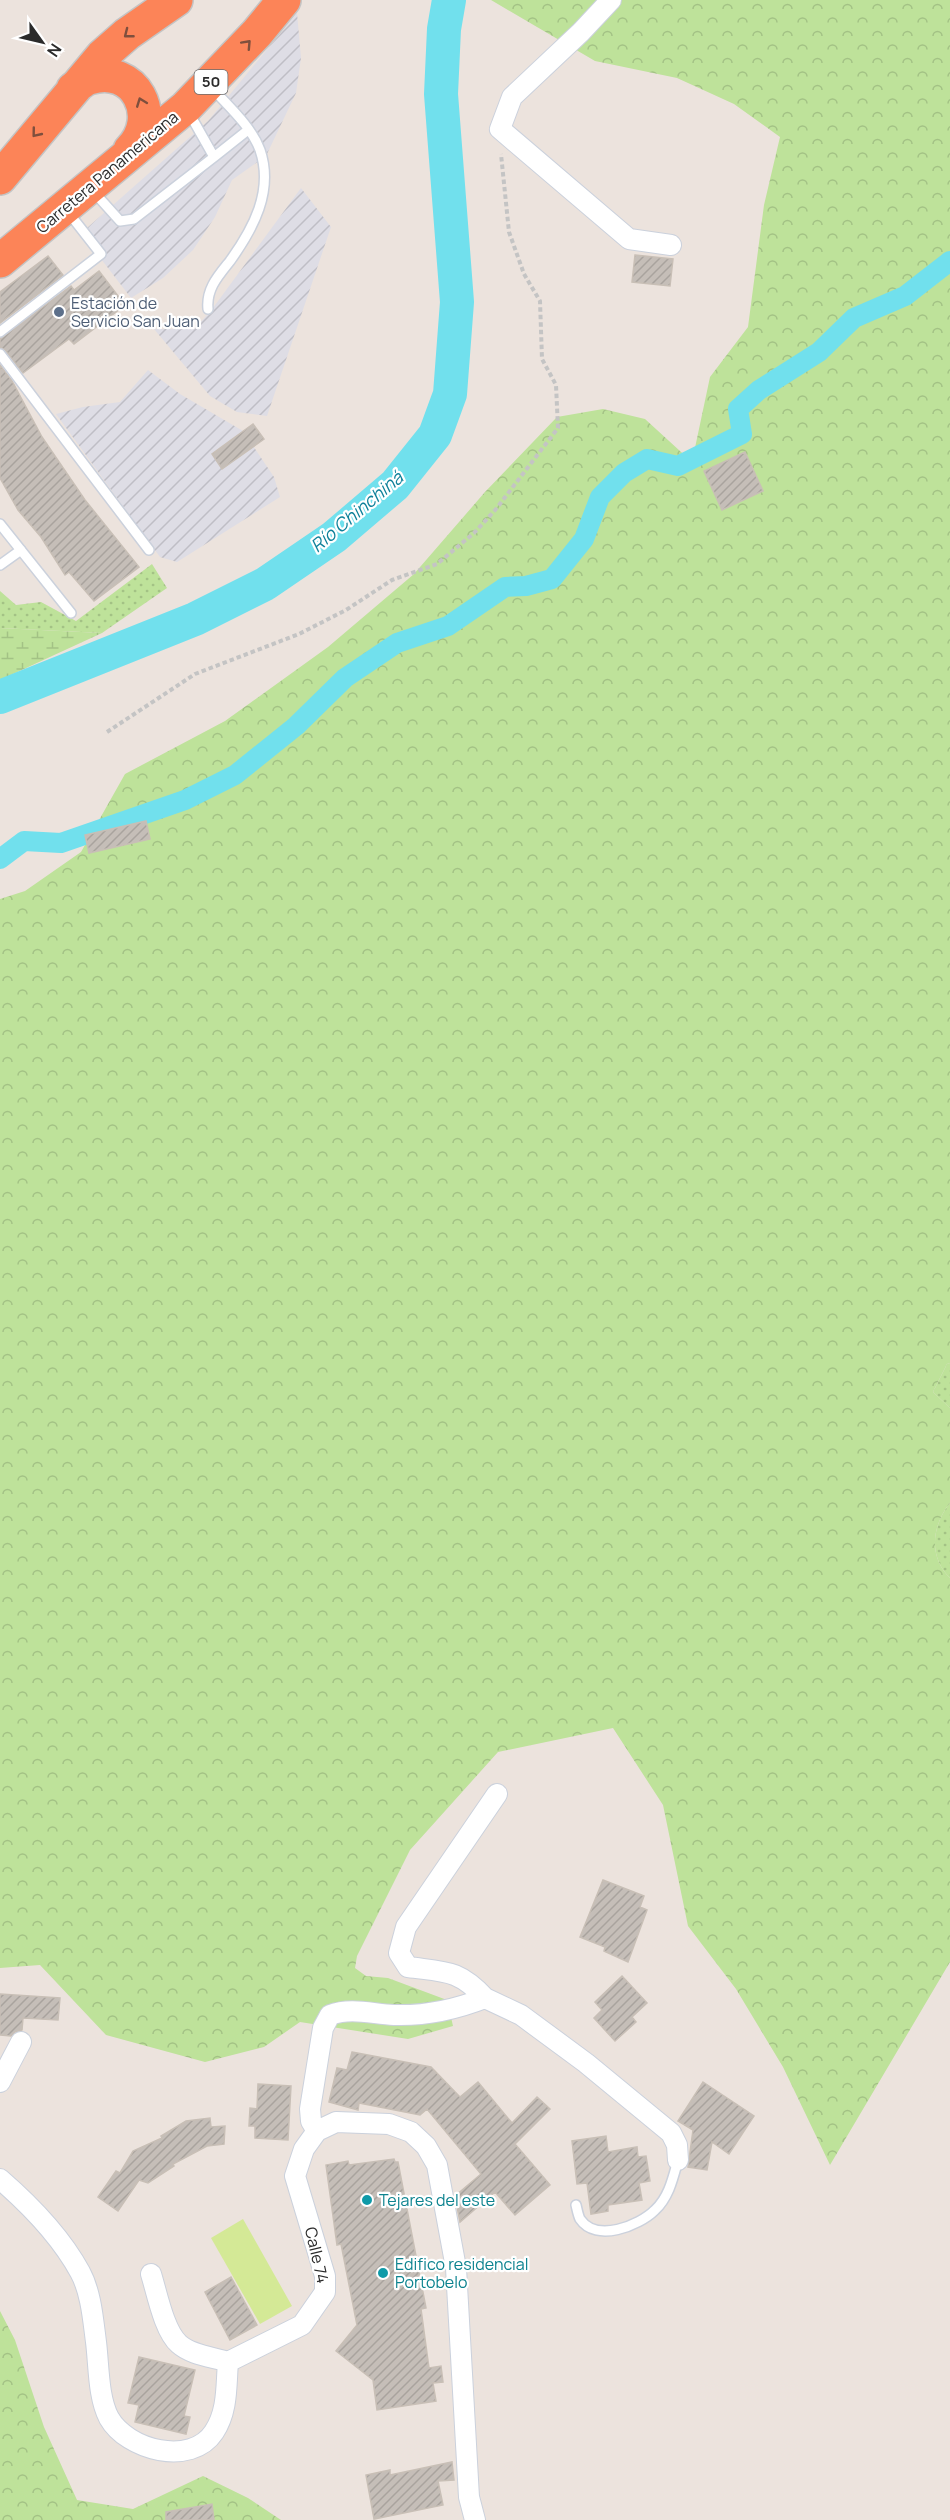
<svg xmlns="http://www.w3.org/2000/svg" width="950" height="2520" font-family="Manrope,sans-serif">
  <defs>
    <pattern id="industrial-furrows" width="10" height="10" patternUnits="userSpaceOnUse" patternTransform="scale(1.5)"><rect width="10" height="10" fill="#dedde5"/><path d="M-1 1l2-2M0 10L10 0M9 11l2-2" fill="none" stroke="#bfbec5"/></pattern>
    <pattern id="grass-dots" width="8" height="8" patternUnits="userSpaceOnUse" patternTransform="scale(1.5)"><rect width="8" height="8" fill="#bee29a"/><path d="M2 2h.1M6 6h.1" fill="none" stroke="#a3c285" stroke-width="1.8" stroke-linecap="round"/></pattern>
    <pattern id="forest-crowns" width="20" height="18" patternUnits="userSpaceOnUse" patternTransform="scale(1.5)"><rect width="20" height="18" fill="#bee29a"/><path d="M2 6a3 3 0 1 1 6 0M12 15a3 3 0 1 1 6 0" fill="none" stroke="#a3c285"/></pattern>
    <pattern id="wetland-marsh" width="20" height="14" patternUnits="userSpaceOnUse" patternTransform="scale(1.5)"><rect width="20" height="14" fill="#bee29a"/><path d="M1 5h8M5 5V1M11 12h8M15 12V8" fill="none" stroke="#a3c285"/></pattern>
    <pattern id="building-hatch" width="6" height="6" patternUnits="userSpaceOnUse" patternTransform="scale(1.5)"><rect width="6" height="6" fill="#c5beb8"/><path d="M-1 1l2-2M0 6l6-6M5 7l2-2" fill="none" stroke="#a9a39e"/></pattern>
  </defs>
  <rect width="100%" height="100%" fill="#ece3dd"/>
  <path fill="url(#industrial-furrows)" d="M297 13 301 58 296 93 266 156 232 180 215 217 193 250 163 278 131 298 88 242 87 228 208 121Z
    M301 188 331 227 267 416 237 412 210 396 154 329H194L210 312Z
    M148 370 180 394 243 431 274 477 280 497 177 562 160 557 56 414 83 407 120 402Z"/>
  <path fill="url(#grass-dots)" d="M152 564 167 588 102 633 0 628V591L16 605 41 602 76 621Z
    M950 1363V1408L933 1392 947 1364Z
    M950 1503V1578C928 1557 932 1525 950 1503Z"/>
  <path fill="url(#forest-crowns)" d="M491 0H950V1363L947 1364 933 1392 950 1408V1503C932 1525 928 1557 950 1578V1962L830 2165 783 2067 736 1989 688 1926 663 1805 613 1728 498 1752 410 1850 357 1956 355 1968 366 1976 388 1978 447 2000 453 2026 408 2039 300 2022 264 2047 205 2062 106 2035 40 1965 0 1968V899L25 891 81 852 125 774 225 721 328 647 414 574 485 492 557 417 603 409 645 419 692 462 710 377 748 327 764 205 780 137 734 104 677 78 595 61Z
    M0 2311 15 2340 44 2427 77 2500 133 2509 203 2476 248 2498 281 2520H0Z"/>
  <path fill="url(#wetland-marsh)" d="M0 628 102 633 0 680Z"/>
  <path fill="#d4e996" d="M243 2219 292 2306 260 2324 211 2238Z"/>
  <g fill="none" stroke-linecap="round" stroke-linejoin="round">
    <path stroke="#71e0ed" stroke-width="20" d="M0 859 24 841 61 843 185 800 235 775 296 726 345 678 397 643 448 626 505 587 526 586 552 579 584 539 600 497 624 473 647 459 678 466 742 434 738 409 759 390 819 352 854 318 905 296 950 261"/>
    <path stroke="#71e0ed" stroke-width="34" d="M0 697 195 619 265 584 334 537 395 485 435 435 450 394 457 302 441 94 444 29 449 0"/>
  </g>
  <path fill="url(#building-hatch)" stroke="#c8bfb6" stroke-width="1.5" d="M635 255 673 259 670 286 632 282Z
    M48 256 63 275 0 323V292Z
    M99 271 125 305 74 344 69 339 23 373 5 350 0 347V339L71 286 74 290Z
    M0 365 12 381 42 437 85 500 139 567 94 601 69 572 65 575 41 537 18 510 0 478Z
    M253 424 264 439 222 469 212 454Z
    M745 452 763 491 722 510 704 471Z
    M146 821 150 839 89 853 85 835Z
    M603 1880 644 1896 640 1907 647 1910 628 1962 604 1951 605 1947 580 1937Z
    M622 1976 647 2003 632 2017 636 2022 615 2041 594 2018 602 2010 595 2002Z
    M0 1994 60 1998 58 2020 23 2018 22 2030 15 2032 11 2036 0 2035Z
    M352 2052 431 2067 460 2097 478 2082 512 2123 537 2097 550 2109 515 2144 550 2185 515 2215 495 2192 460 2222 455 2196 481 2174 427 2109 420 2115 359 2103 358 2110 329 2102 337 2068 347 2070Z
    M703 2082 754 2116 729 2154 712 2142 707 2170 688 2167 693 2130 678 2121Z
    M258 2084 291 2086 288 2140 255 2138V2126H249L250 2108 257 2109Z
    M210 2118 211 2127 225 2126 224 2144 207 2146 173 2164 174 2166 148 2183 139 2180 118 2211 98 2197 116 2171 120 2173 133 2151 162 2138 161 2136 186 2121Z
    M606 2136 608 2152 637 2147 638 2157 646 2156 650 2181 639 2183 642 2200 608 2205V2211L591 2214 587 2183 577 2184 572 2141Z
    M394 2159 395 2162H398L426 2308 421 2309 429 2368 441 2366 443 2382 433 2383 436 2401 377 2410 373 2380 336 2351 357 2325 341 2244 337 2245 326 2165 348 2161 349 2165Z
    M231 2277 257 2325 230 2340 205 2292Z
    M139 2357 195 2370 184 2416 190 2417 186 2434 135 2422 139 2405 128 2403Z
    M452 2462 454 2480 438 2481 443 2505 374 2519 366 2475 390 2470V2475Z
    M212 2504 214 2520H166V2512Z"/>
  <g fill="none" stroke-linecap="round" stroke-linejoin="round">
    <defs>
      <path id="lane" d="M214 157 248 130
        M93 191 120 221 134 219 214 157 188 111
        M208 309C206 289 218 276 230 261 253 229 274 191 260 150 251 126 229 107 213 89
        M0 332 101 254 68 212
        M0 354 149 550
        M0 524 71 613
        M0 565 21 550
        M576 2205C577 2209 578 2215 580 2219 596 2243 639 2226 655 2210 669 2197 673 2178 678 2160"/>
      <path id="street" d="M611 0 581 32 512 97 500 129 629 239 671 245
        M485 1998C458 1969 445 1972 408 1967L399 1953 406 1927 497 1794
        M0 2082 21 2042
        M317 2131 311 2121 310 2109 323 2028 330 2015C351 2007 372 2014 394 2015 424 2016 457 2009 485 1998L521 2015 586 2063 671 2133 677 2145 678 2160
        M0 2179C30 2205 61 2237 80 2272 91 2292 93 2319 96 2342 99 2366 98 2397 109 2418 127 2450 191 2467 214 2432 228 2411 226 2386 228 2362
        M151 2274C157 2293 164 2331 179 2344 191 2355 213 2357 228 2362
        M228 2362 302 2325 325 2292V2276L295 2176 304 2149 317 2131 336 2122 389 2124 411 2132 426 2146 437 2165 456 2268 469 2497 475 2520"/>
      <path id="highway" d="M73 89C78 85 83 80 89 78 135 63 163 117 130 150
        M0 178 102 56 127 34 176 0
        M0 261 186 107 257 33 284 0"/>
    </defs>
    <use href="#lane" stroke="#cbd1dc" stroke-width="12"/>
    <use href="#street" stroke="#cbd1dc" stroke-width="22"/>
    <use href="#highway" stroke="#c4c4c4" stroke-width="36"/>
    <path stroke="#c4c4c4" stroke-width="4" stroke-dasharray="4.5 3" stroke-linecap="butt" d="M107 732 195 674 299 634 346 610 392 580 437 564 474 533 496 509 558 428 556 385 542 359 540 301 524 274 509 232 501 154"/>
    <use href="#lane" stroke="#fff" stroke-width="9"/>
    <use href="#street" stroke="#fff" stroke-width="20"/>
    <use href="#highway" stroke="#fc8458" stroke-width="33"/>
  </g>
  <defs><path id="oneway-chevron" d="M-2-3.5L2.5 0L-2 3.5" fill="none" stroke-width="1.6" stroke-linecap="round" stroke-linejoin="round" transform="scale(1.5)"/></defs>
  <g stroke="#7f4f3d">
    <use href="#oneway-chevron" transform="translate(128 34) rotate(142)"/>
    <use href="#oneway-chevron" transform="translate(247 44) rotate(-47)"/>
    <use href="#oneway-chevron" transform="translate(141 102) rotate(-111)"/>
    <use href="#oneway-chevron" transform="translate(36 133) rotate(129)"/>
  </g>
  <circle fill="#5c6f8a" stroke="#fff" stroke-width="2" cx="59" cy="312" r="6"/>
  <g fill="#0f9aa8" stroke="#fff" stroke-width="2">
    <circle cx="367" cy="2200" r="6"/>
    <circle cx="383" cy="2273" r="6"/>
  </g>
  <g text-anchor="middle" stroke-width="4.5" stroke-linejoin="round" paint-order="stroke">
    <rect fill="#fff" stroke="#6b6b6b" stroke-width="1.5" x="194.5" y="70" width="33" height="24" rx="4.5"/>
    <g font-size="15" font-weight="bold" fill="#2b2b2b">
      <text x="211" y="87">50</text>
    </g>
    <g font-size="16" fill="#2b2b2b" stroke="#fff">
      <text transform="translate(107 172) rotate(-40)" y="6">Carretera Panamericana</text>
      <text transform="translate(317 2255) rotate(77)" y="6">Calle 74</text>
    </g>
    <g font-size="16" fill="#4e5e75" stroke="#fff" text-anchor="start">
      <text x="71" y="309">Estación de<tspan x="71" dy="18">Servicio San Juan</tspan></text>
    </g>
    <g font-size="16" fill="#0d838f" stroke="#fff" text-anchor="start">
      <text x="379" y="2206">Tejares del este</text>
      <text x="395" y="2270">Edifico residencial<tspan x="395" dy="18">Portobelo</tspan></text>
    </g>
    <g font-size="18" font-style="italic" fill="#0f819a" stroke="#fff">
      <text transform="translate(357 512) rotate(-40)" y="6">Río Chinchiná</text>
    </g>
  </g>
  <g transform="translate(42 42) rotate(124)" stroke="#ffffff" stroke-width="4.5" paint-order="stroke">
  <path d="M0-4.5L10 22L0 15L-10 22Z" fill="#2b2b2b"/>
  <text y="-9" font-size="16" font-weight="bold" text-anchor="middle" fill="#2b2b2b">N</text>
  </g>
</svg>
